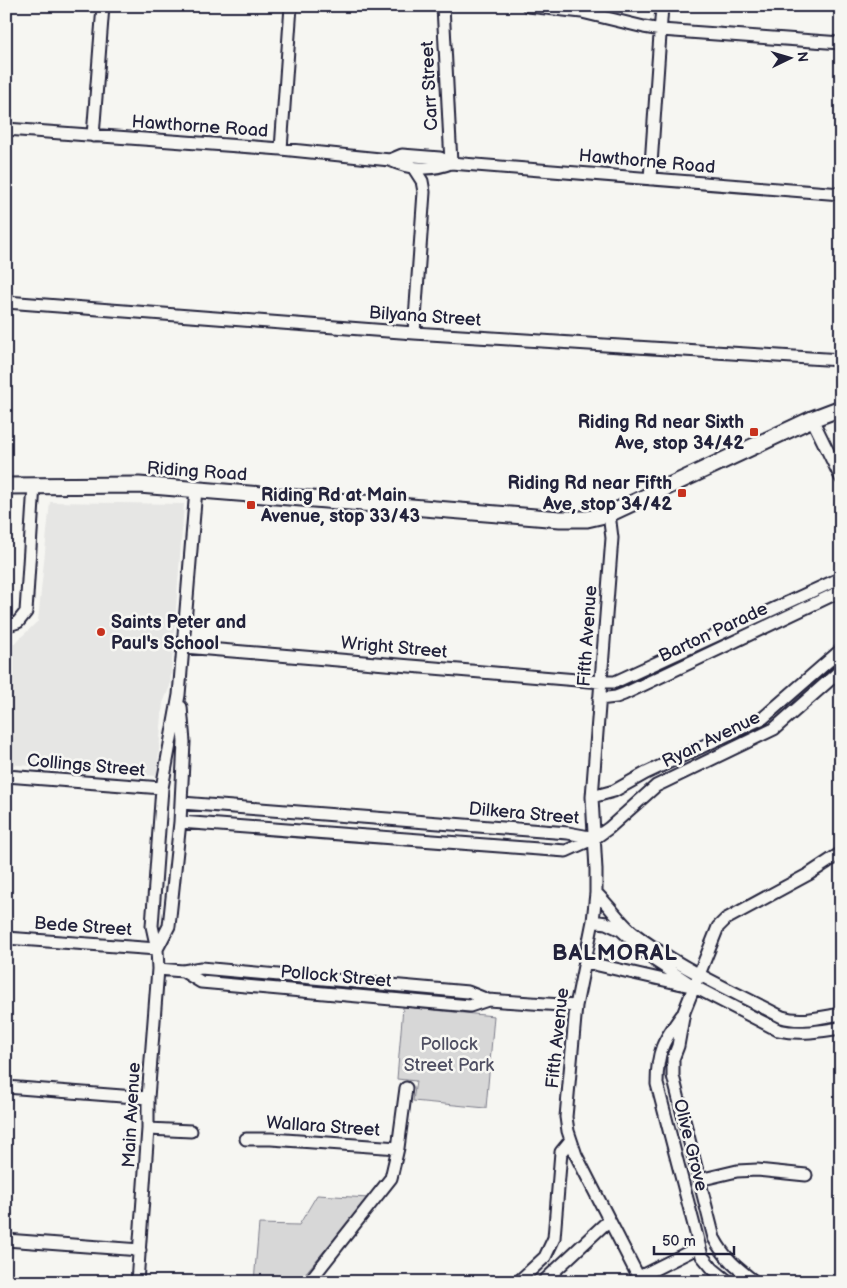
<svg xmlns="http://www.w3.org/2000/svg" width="847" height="1288" font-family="'Balsamiq Sans',sans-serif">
  <rect width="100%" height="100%" fill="#f6f6f2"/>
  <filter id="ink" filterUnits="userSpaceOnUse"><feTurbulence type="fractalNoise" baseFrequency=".02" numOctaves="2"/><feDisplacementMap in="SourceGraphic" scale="10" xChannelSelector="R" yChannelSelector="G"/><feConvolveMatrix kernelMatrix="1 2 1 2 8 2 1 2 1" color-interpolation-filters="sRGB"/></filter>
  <g filter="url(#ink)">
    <path fill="#e6e6e4" d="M50 502 184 504 170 686 163 703 157 776 6 764V643H15L38 621Z"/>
    <path fill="#d7d7d7" stroke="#7c7c89" d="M403 1007 494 1016 486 1108 413 1101 416 1081 397 1079Z
      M317 1195 369 1198 298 1282H254L259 1224 299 1225Z"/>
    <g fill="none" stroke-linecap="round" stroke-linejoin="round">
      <defs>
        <path id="minor" d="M443 6 451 163
          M528 6 582 12 644 27 661 30 841 43
          M6 129 281 149 390 160C409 169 431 171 451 163
          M93 136 103 6
          M281 149 291 6
          M390 160 402 155 440 158 451 163 841 194
          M413 167 422 181 424 192 414 333
          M650 179 662 6
          M6 302 414 333 841 360
          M812 419 841 478
          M609 514 612 538 592 797 596 870V893L593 921 576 1006 566 1117 568 1131 576 1155 641 1282
          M6 626 18 622 26 612 34 485
          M184 647 601 682H615L841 578
          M599 699 616 697 624 694 841 591
          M6 776 162 788
          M592 797 614 791 646 773 763 718 841 650
          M182 803 568 833 595 838
          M180 822 566 851 595 838 609 828 656 786 774 729 841 670
          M596 893C609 905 619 921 632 932 675 966 733 991 782 1017 801 1023 822 1017 841 1014
          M593 921 606 923 621 930 654 960 695 987 778 1030C800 1035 819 1031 841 1028
          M6 938 157 949
          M157 949 169 926 180 822 184 742 181 707
          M585 962 686 985
          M158 969 183 971 201 968 468 992 488 1000 576 1006
          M183 971 201 982 470 1006 488 1000
          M682 1015C663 1041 657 1051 657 1084L702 1256 713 1269 729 1282
          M6 1087 148 1098
          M148 1129 191 1131
          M246 1139H271L398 1148
          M699 1180 737 1171 757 1170 806 1175
          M6 1240 140 1250
          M639 1277 699 1247
          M137 1282 148 1129V1098L158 969 157 949 152 926 162 788 179 695 196 489
          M309 1282 391 1178 398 1148 406 1088
          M518 1282 545 1257 554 1238 561 1152 570 1141
          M543 1282 609 1220
          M755 1282C737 1268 725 1259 714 1238L673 1076V1059L678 1046 684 1012 718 927 726 919 809 874 841 853"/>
        <path id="major" d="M6 486 139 485 560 519H587L609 514 812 419 841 408"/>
      </defs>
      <use href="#minor" stroke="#22223b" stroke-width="15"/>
      <use href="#major" stroke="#22223b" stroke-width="19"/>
      <use href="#minor" stroke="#f6f6f2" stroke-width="11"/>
      <use href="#major" stroke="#f6f6f2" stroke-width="15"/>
    </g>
  </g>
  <g fill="#c8321e" stroke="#f6f6f2" stroke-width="2">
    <rect x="749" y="427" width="10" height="10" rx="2.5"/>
    <rect x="677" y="488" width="10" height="10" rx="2.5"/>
    <rect x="246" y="500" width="10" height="10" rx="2.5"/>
    <circle cx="101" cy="632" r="5"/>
  </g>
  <g text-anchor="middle" stroke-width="5" stroke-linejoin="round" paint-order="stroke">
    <g font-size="18" fill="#22223b" stroke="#f6f6f2">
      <text transform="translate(429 86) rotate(-93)" y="6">Carr Street</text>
      <text transform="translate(200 126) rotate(4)" y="6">Hawthorne Road</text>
      <text transform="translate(647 161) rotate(5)" y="6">Hawthorne Road</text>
      <text transform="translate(425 316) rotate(4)" y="6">Bilyana Street</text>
      <text transform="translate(197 471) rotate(4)" y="6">Riding Road</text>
      <text transform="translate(713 632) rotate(-25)" y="6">Barton Parade</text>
      <text transform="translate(587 636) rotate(-86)" y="6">Fifth Avenue</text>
      <text transform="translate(394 647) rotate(5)" y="6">Wright Street</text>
      <text transform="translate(711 739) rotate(-26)" y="6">Ryan Avenue</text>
      <text transform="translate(86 765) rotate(5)" y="6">Collings Street</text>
      <text transform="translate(524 813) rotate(5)" y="6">Dilkera Street</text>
      <text transform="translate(83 926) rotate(4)" y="6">Bede Street</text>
      <text transform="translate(336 976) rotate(5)" y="6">Pollock Street</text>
      <text transform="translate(557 1038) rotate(-84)" y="6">Fifth Avenue</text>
      <text transform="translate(131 1115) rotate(-87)" y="6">Main Avenue</text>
      <text transform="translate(323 1126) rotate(4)" y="6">Wallara Street</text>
      <text transform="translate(691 1145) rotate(76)" y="6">Olive Grove</text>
    </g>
    <g font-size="18" font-weight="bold" fill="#22223b" stroke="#f6f6f2" text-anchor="end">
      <text x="744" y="428">Riding Rd near Sixth<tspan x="744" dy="21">Ave, stop 34/42</tspan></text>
      <text x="672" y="489">Riding Rd near Fifth<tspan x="672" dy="21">Ave, stop 34/42</tspan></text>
      <text x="261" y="501" text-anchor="start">Riding Rd at Main<tspan x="261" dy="21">Avenue, stop 33/43</tspan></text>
      <text x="111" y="628" text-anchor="start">Saints Peter and<tspan x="111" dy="21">Paul's School</tspan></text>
    </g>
    <g font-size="18" fill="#4f4f62" stroke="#f6f6f2">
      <text x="449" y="1050">Pollock<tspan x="449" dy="21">Street Park</tspan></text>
    </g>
    <g font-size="22" font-weight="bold" letter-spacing="1" fill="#22223b" stroke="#f6f6f2">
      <text x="615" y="960">BALMORAL</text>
    </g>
  </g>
  <rect width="847" height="1288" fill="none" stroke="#f6f6f2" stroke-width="25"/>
  <rect x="12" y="12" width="822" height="1263" fill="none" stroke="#22223b" stroke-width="2" filter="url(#ink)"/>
  <g transform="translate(790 58) rotate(85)" stroke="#f6f6f2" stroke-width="4" paint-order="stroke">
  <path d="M0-4L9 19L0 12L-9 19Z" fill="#22223b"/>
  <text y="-8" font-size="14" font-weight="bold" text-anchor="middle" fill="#22223b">N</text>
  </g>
  <path d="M654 1246v8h80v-8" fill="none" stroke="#22223b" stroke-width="2.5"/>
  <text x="662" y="1246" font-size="15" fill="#22223b" stroke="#f6f6f2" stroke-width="4" paint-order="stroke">50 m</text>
</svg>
